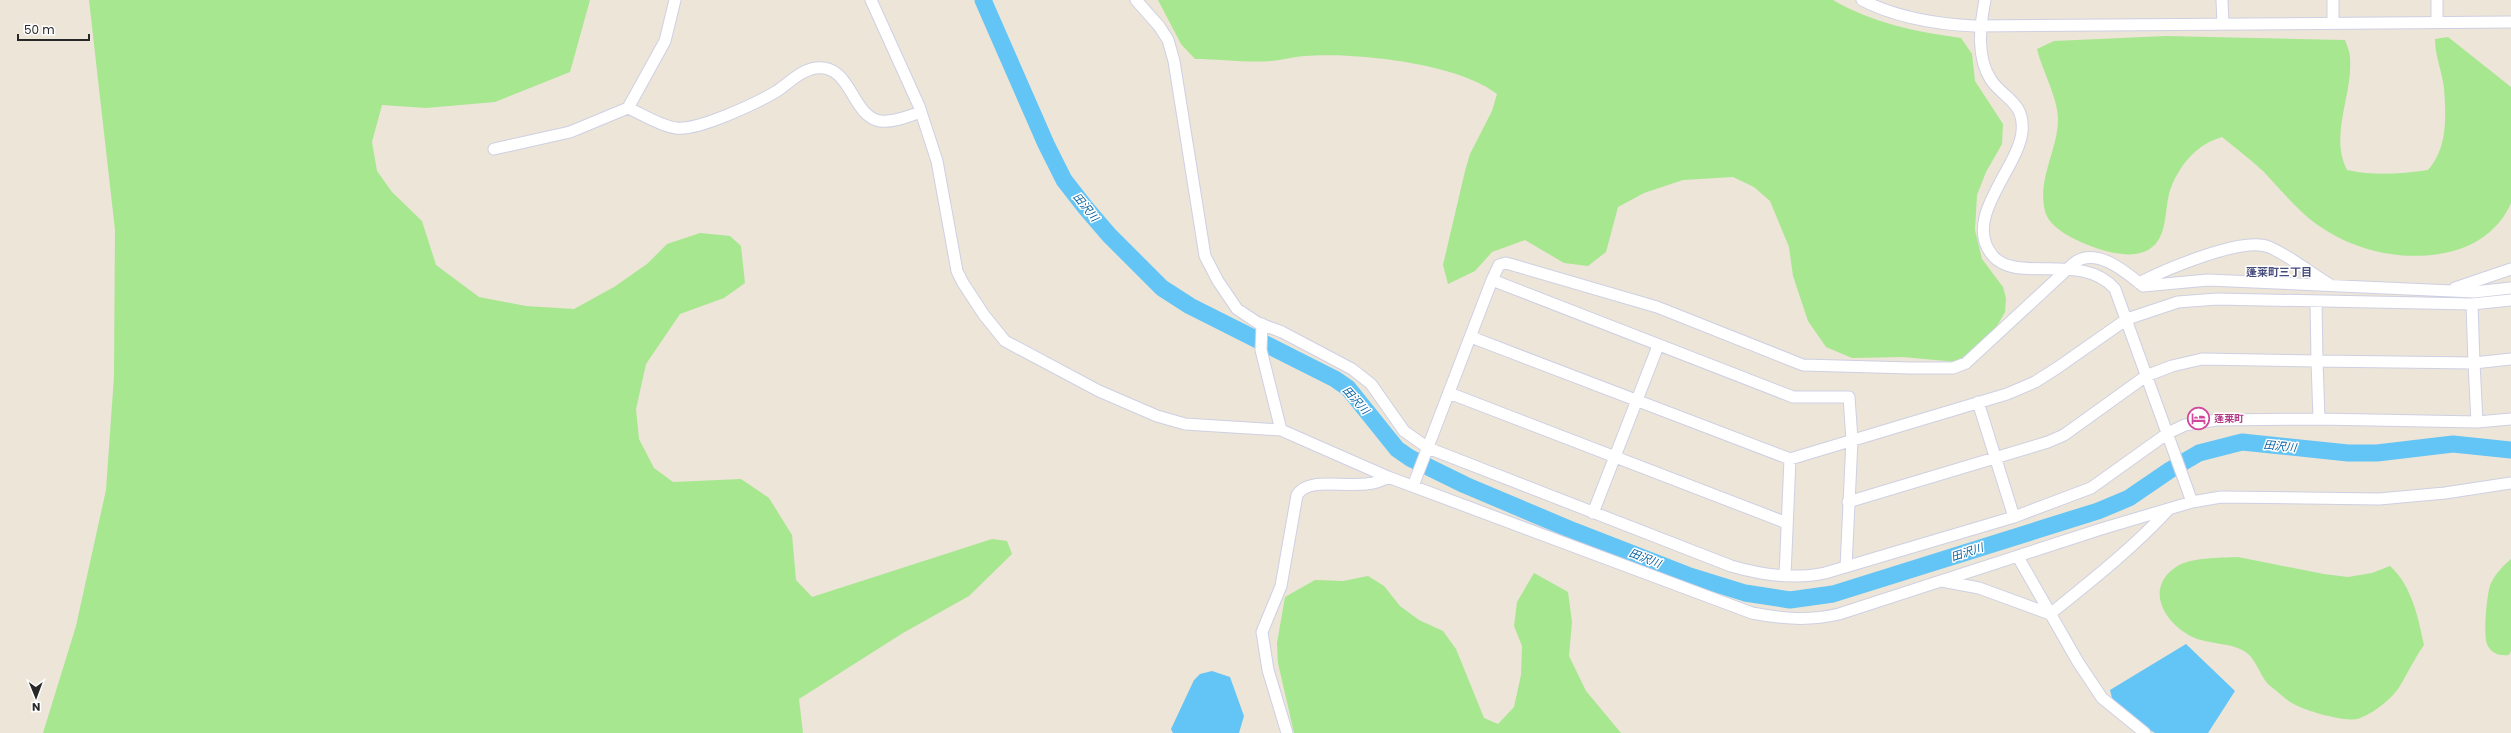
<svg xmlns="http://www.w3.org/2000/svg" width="2511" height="733" font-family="Poppins,'Noto Sans JP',sans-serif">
  <rect width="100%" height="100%" fill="#ece5d8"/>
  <path fill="#a7e790" d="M89 0H590L570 72 495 102 426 108 382 105 372 142 377 171 392 192 422 221 436 265 479 297 526 306 574 309 614 287 647 264 667 244 700 233 730 236 741 246 745 283 724 298 680 314 646 364 636 409 639 439 654 468 673 482 741 479 769 498 792 535 796 580 812 597 992 539 1007 541 1012 554 969 596 903 633 799 699 803 733H43L76 626 106 490 114 376 115 230Z
    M1158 0H1833C1872 23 1917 32 1961 38L1972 54 1975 81 2003 124 2002 144 1986 172 1977 195 1975 230 1982 259 2003 287 2006 298 2005 312 1997 326 1989 336 1957 362 1903 357 1852 358 1826 347 1808 321 1793 276 1789 247 1770 201 1754 187 1733 177 1683 180 1644 193 1618 207 1606 252 1588 266 1564 263 1525 240 1492 252 1475 271 1448 284 1443 265 1465 171 1470 154 1492 111 1497 94C1458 63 1354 52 1304 56 1293 57 1282 60 1271 61 1248 63 1219 59 1195 59L1181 44Z
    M2166 36 2345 40C2347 46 2350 52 2350 58 2353 95 2329 135 2347 170 2374 176 2401 174 2428 170 2448 148 2446 116 2444 88 2442 71 2435 56 2435 39L2448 37 2511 87V203C2500 229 2476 246 2449 252 2402 263 2349 250 2311 220 2294 206 2279 188 2264 172 2251 160 2236 148 2222 137 2198 144 2182 162 2172 185 2166 199 2167 215 2163 229 2153 267 2109 254 2083 243 2070 237 2049 227 2045 211 2037 179 2058 150 2058 119 2058 98 2042 70 2037 49L2054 41Z
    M2238 557 2324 574 2348 577 2372 573 2390 566C2412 586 2418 617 2424 645 2414 659 2407 675 2398 689 2389 701 2371 715 2357 719 2343 722 2302 710 2290 702 2283 697 2276 690 2269 685 2259 675 2257 659 2244 651 2230 642 2204 645 2187 634 2162 619 2146 587 2176 567 2190 557 2221 558 2238 557Z
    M2511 559V651L2509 655C2500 656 2491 654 2487 644 2483 635 2487 591 2491 583 2496 573 2503 566 2511 559Z
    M1534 573 1568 592 1572 622 1569 656 1586 691 1621 733H1294L1278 663 1277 643 1285 597 1315 580 1343 581 1368 576 1384 586 1400 606 1419 620 1443 631 1456 649 1484 718 1498 724 1514 707 1521 675 1522 646 1514 626 1517 602Z"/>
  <path fill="#63c4f6" d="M2186 644 2235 691 2208 733H2155L2140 724 2112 698 2110 690Z
    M1212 671 1230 677 1244 716 1239 733H1173L1171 729 1194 680 1200 674Z"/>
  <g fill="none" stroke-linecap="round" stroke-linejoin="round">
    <path stroke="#63c4f6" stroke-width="17" d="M983 0 1046 144 1064 180 1085 207 1109 235 1162 288 1190 306 1335 379 1348 388 1397 449 1410 458 1465 485 1574 531 1687 575 1745 593 1790 600 1833 594 2098 511 2129 498 2170 470 2199 453 2242 442 2348 453H2377L2453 444 2511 450"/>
    <defs>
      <path id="minor" d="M871 0 919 106 937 161 957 271 963 283 984 315 1005 341 1099 391 1157 416 1185 424 1281 430 1388 477 1752 613C1783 619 1809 621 1839 614L2101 529 2192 502 2221 497 2379 499 2445 493 2511 483
        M1136 0 1159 26 1168 40 1174 61 1205 256 1218 281 1237 309 1258 323 1282 332 1352 369 1371 384 1404 431 1428 448 1731 566C1762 575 1793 580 1825 573L2014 517 2091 488 2168 433 2185 425 2216 420 2319 419
        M1862 0C1897 18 1935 24 1974 26L2511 22
        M1985 0C1980 26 1976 57 1991 80 2004 99 2025 102 2022 132 2018 169 1961 219 1993 256 2017 284 2082 251 2115 289L2192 502
        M2222 0 2223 24
        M2333 0V23
        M2437 0V22
        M628 108C642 114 660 126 676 128 698 131 757 103 777 91 789 83 801 70 816 68 852 64 851 116 880 121 893 123 909 116 921 112
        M494 149 570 132 628 108 665 41 675 0
        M1492 280 1793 397H1849L1852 440 1846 567
        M2139 283C2164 270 2243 236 2269 247 2290 256 2309 272 2329 284
        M2455 288 2511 269
        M2472 304 2474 363 2317 361 2319 419 2477 422
        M1262 324 1261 350 1281 430
        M1471 337 1790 459 2007 394 2035 382 2057 368 2127 319 2178 302 2217 299 2472 304 2511 300
        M2511 359 2474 363 2477 422 2511 419
        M1449 393 1787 523
        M1978 402 2014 517
        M1413 486 1492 280 1499 265 1506 263 1657 307 1803 365 1910 368H1953L1966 363 2074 263C2096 246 2126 272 2143 286L2208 280 2474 292 2511 288
        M1848 502 2048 442 2064 435 2146 376 2172 366 2202 359 2317 361 2316 301
        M1593 513 1658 346
        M2018 557 2078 662 2102 698 2145 733
        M1785 576 1790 459
        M1942 581 1979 588 2050 614C2091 581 2133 548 2168 510
        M1287 733 1268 670 1262 632 1281 586 1297 495C1311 472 1361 495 1388 477"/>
    </defs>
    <use href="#minor" stroke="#ced0e3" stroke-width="13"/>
    <use href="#minor" stroke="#fff" stroke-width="11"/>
  </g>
  <defs>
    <symbol id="hotel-ring" viewBox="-11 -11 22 22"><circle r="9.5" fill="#fff" stroke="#d1479c" stroke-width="1.5"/><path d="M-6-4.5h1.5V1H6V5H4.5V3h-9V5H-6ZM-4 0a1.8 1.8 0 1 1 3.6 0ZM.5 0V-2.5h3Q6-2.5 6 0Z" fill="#d1479c"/></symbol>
  </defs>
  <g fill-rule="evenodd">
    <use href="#hotel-ring" x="2186" y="406" width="25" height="25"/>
  </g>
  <g text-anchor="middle" stroke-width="3" stroke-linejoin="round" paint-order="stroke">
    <g font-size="10" font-weight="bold" fill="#b23c85" stroke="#fff" text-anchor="start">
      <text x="2214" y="422">蓬莱町</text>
    </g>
    <g font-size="11" font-style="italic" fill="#045fa0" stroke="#fff">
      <text transform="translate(1086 207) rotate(51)" y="4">田沢川</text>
      <text transform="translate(1356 400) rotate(48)" y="4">田沢川</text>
      <text transform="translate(2280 446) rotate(6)" y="4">田沢川</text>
      <text transform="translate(1967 552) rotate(-18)" y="4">田沢川</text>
      <text transform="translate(1645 558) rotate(21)" y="4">田沢川</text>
    </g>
    <g font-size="11" font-weight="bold" fill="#464b7b" stroke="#fff">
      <text x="2279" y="276">蓬莱町三丁目</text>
    </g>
  </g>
  <g transform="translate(36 697) rotate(179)" stroke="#ffffff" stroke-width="3" paint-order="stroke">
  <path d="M0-3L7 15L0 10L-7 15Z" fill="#282828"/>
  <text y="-6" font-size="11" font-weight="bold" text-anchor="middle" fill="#282828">N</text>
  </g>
  <path d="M18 34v6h71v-6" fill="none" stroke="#282828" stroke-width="2"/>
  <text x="24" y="34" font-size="12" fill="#282828" stroke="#ffffff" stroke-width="3" paint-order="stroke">50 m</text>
</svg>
